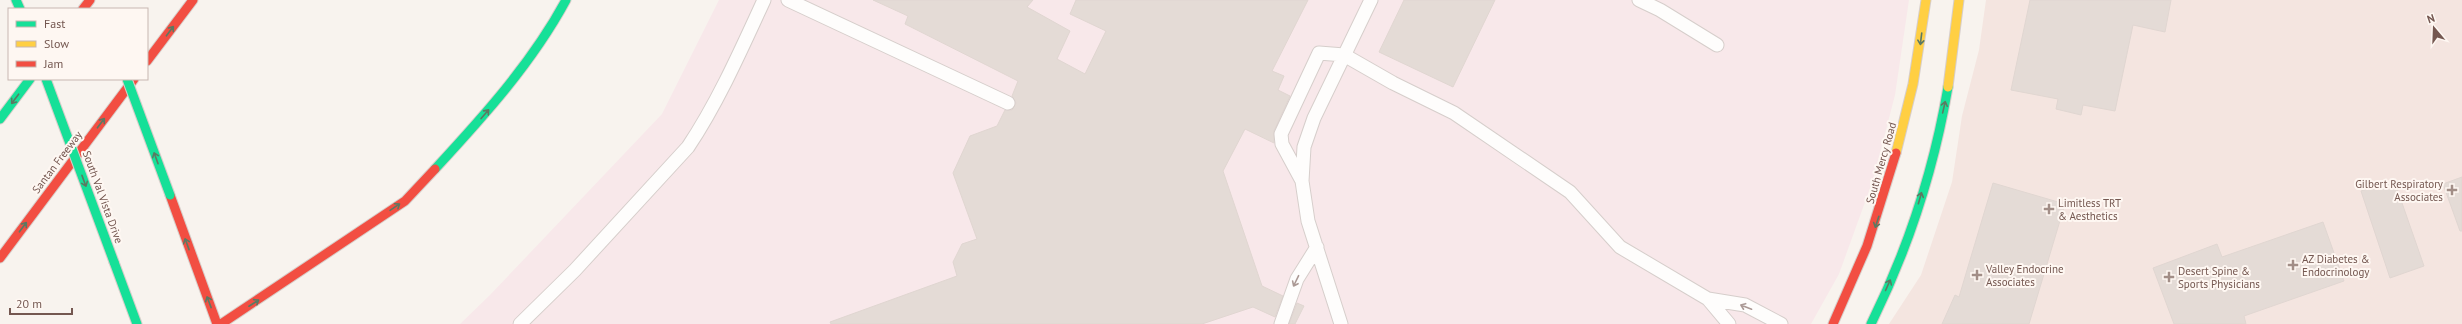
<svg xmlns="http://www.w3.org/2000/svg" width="2462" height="324" font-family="'PT Sans',sans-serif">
  <rect width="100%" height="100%" fill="#f8f3ee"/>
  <path fill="#f4e5e0" d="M1986 0H2462V324H1889L1921 275 1952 182 1962 116 1979 50Z"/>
  <path fill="#f8e8ea" d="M719 0H1909L1895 95 1873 180 1839 274 1811 324H460L490 295 662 114Z"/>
  <path fill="#e4dbd6" stroke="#e0d6d1" d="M873 0H1033L1027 7 1070 31 1057 59 1085 74 1106 31 1070 14 1076 0H1308L1272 71 1284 76 1278 90 1290 96 1274 131V143L1245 129 1223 171 1262 286 1283 296 1275 317 1253 307 1202 324H831L830 322 957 276 953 262 962 244 977 239 953 173 970 136 997 126 1005 110H1012L1016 103 1012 96 1018 81 905 24 908 16Z
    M1404 0H1495L1453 87 1379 52Z
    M2030 0H2171L2165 32 2133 25 2115 111 2083 105 2081 115 2056 109 2058 99 2011 90Z
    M2462 177V231H2460L2443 184Z
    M2394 180 2424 266 2390 278 2361 191Z
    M1993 183 2065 204 2029 324H1942L1955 295 1959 297Z
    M2323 222 2344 281 2244 316 2246 324H2174L2153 268 2217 244 2222 257Z
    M1297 303 1304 306 1295 324H1289Z"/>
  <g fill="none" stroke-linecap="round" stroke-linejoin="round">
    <defs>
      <path id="lane" d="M788 0 1008 103
        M1639 0 1660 10 1717 45
        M1302 181 1282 144 1281 134 1319 53 1344 55 1393 83 1454 113 1570 192 1620 247 1708 299 1729 324
        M1708 299 1745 305 1781 324
        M520 324 575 270 688 147C718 102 741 50 764 0
        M1281 324 1297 279 1317 247
        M1341 324 1308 221 1302 181 1304 147 1314 118 1371 0"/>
      <path id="fast" d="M16 0 20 9
        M0 119 30 79
        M435 169C483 117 532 63 566 0
        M114 262 137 324
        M1871 324C1908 249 1934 169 1948 87"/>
      <path id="slow" d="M1948 87 1959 0
        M1896 153 1913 84 1926 0"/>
      <path id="jam" d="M83 9 90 0
        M147 61 193 0
        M170 195 217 324
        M0 258 134 79
        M221 324 405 201 435 169
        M1833 324 1867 246 1896 153"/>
    </defs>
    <use href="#lane" stroke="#d6cecb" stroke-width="15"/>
    <use href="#fast" stroke="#d7ceca" stroke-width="11"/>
    <use href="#slow" stroke="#d7ceca" stroke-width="11"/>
    <use href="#jam" stroke="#d7ceca" stroke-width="11"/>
    <use href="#lane" stroke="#fefdfc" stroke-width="13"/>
    <use href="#fast" stroke="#16e098" stroke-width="9"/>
    <use href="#slow" stroke="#ffcf43" stroke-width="9"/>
    <use href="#jam" stroke="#f24e42" stroke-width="9"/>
    <defs>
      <path id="fast-bridge" d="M46 79 114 262
        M127 79 170 195"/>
    </defs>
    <use href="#fast-bridge" stroke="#d7ceca" stroke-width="11" stroke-linecap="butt"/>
    <use href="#fast-bridge" stroke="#16e098" stroke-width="9"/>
  </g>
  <defs><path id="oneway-shaft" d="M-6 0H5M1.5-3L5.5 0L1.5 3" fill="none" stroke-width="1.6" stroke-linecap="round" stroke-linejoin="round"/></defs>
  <g stroke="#5c7962">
    <use href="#oneway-shaft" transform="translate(170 31) rotate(-53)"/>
    <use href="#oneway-shaft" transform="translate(1921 39) rotate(97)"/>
    <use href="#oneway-shaft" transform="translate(15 99) rotate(127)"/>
    <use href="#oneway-shaft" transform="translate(1944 107) rotate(-77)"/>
    <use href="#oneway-shaft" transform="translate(485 114) rotate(-49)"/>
    <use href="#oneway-shaft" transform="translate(101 123) rotate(-53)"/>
    <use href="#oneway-shaft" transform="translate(156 158) rotate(-110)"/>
    <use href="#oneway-shaft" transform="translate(84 181) rotate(70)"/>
    <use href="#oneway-shaft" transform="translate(1920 198) rotate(-74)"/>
    <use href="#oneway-shaft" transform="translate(395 207) rotate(-34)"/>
    <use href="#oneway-shaft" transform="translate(1877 222) rotate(108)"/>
    <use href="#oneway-shaft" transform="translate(23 227) rotate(-53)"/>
    <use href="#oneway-shaft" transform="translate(187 244) rotate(-110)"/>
    <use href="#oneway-shaft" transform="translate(1888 285) rotate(-66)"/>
    <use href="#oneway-shaft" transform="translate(209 302) rotate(-111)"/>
    <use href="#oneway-shaft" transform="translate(254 303) rotate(-33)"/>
  </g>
  <g stroke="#ab9995">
    <use href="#oneway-shaft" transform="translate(1296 281) rotate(116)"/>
    <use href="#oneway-shaft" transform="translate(1746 307) rotate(-159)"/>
  </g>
  <g fill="#a28e87" stroke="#fef7f2" stroke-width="1.5">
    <path d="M2450 184h4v4h4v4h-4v4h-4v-4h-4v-4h4z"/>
    <path d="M2047 203h4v4h4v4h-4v4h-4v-4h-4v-4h4z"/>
    <path d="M2291 259h4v4h4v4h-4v4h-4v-4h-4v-4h4z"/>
    <path d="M1975 269h4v4h4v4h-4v4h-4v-4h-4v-4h4z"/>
    <path d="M2167 271h4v4h4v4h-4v4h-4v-4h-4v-4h4z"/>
  </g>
  <g text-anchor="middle" stroke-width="4" stroke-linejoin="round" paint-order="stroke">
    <g font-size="11" fill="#745750" stroke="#fef7f2">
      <text transform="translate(57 162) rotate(-53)" y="4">Santan Freeway</text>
      <text transform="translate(1881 163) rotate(-74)" y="4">South Mercy Road</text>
      <text transform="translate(103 197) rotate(70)" y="4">South Val Vista Drive</text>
    </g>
    <g font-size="11" fill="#745750" stroke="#fef7f2" text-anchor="start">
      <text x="2443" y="188" text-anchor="end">Gilbert Respiratory<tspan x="2443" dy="13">Associates</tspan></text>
      <text x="2058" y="207">Limitless TRT<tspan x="2058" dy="13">&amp; Aesthetics</tspan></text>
      <text x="2302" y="263">AZ Diabetes &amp;<tspan x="2302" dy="13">Endocrinology</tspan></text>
      <text x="1986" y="273">Valley Endocrine<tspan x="1986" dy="13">Associates</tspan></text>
      <text x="2178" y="275">Desert Spine &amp;<tspan x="2178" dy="13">Sports Physicians</tspan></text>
    </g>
  </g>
  <rect x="8" y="8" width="140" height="72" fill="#fef7f2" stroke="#c7b7b1"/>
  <rect x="16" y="21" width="20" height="6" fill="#16e098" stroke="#c7b7b1"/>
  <text x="44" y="28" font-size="12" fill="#745750">Fast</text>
  <rect x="16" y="41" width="20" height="6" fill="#ffcf43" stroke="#c7b7b1"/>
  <text x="44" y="48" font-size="12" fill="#745750">Slow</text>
  <rect x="16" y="61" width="20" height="6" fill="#f24e42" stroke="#c7b7b1"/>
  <text x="44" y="68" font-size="12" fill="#745750">Jam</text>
  <g transform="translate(2434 28) rotate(341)" stroke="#fef7f2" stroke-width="3" paint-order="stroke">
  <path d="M0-3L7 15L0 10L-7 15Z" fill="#745750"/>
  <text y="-6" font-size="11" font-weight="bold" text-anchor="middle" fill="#745750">N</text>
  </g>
  <path d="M10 308v6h62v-6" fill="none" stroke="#745750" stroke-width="2"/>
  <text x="16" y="308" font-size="12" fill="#745750" stroke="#fef7f2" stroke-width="3" paint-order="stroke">20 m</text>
</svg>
